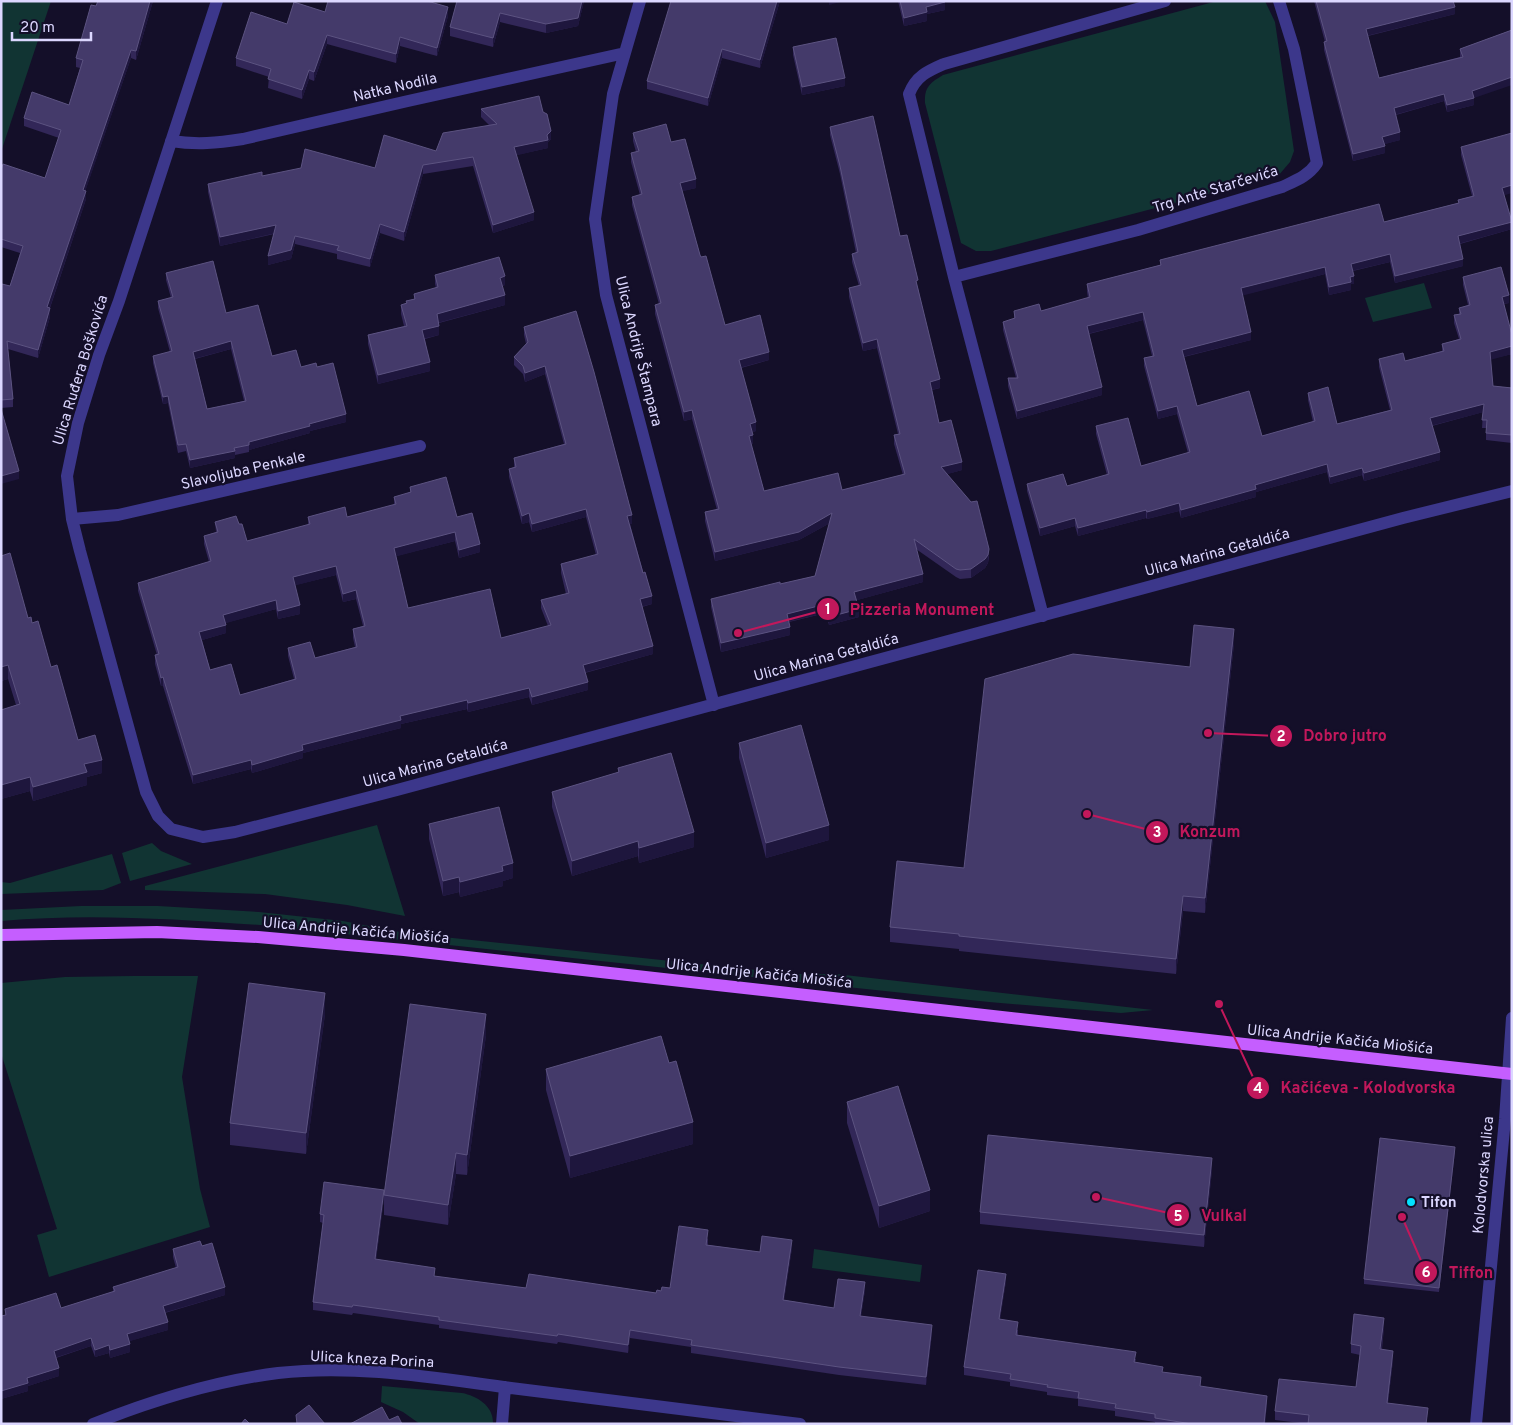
<svg xmlns="http://www.w3.org/2000/svg" width="1513" height="1425" font-family="Overpass,sans-serif">
  <rect width="100%" height="100%" fill="#140f29"/>
  <path fill="#113433" d="M1 1H51L1 152Z
    M1217 1H1265L1275 22 1294 151 1290 162 1278 176 991 251H976L961 243 925 103C924 87 930 83 943 75Z
    M1424 283 1432 308 1373 322 1365 298Z
    M377 825 405 916 347 905 265 894 145 890V886Z
    M152 843 161 851 192 864 130 881 122 853Z
    M112 854 121 883 103 890 1 894V882L10 883Z
    M81 906H158L259 912 343 921 405 933 756 970 791 974H836L1153 1010 1121 1013 989 1002 260 925C174 919 87 913 1 921V910Z
    M133 976H198L182 1077 200 1189 210 1227 49 1277 37 1235 57 1229 1 1053V983L65 977Z
    M814 1249 922 1265 920 1282 812 1268Z
    M382 1386 462 1393C477 1396 494 1406 493 1424H420L403 1412 381 1402Z"/>
  <g fill="none" stroke-linecap="round" stroke-linejoin="round">
    <path stroke="#3c378b" stroke-width="12" d="M217 1 119 301 99 355 78 423 67 476 72 519 80 551 146 792 158 816 171 829 203 837 235 832 397 790 1403 518 1512 491
      M640 1 613 94 595 219 606 295 714 705
      M171 141C197 145 217 143 243 139L408 101 625 53
      M954 277 1138 230 1282 187C1297 180 1308 176 1317 163L1294 49 1279 1
      M72 519 118 515 420 446
      M1043 616 954 277 909 94C916 76 928 71 944 64L1165 1
      M93 1424C153 1400 215 1381 278 1373 356 1364 435 1378 511 1388 607 1400 704 1412 800 1424
      M502 1424 505 1387
      M1476 1424 1505 1119 1512 1018"/>
    <path stroke="#c55eff" stroke-width="12" d="M1 935 157 932 258 937 404 950 1512 1074"/>
  </g>
  <path fill="#322758" fill-rule="evenodd" d="M153 1 136 60 131 58 85 191 86 199 50 308V317L38 358 8 349 13 399V407L1 408V288L10 286 20 253 1 247V170L45 178 59 138 24 126V118L69 105 80 68 76 67V58L96 6Z
    M457 1H584L578 26 546 33 500 22 493 47 450 36V27Z
    M780 1 760 68 722 58 708 106 647 89V81Z
    M898 1H944L945 10 927 14V21L904 26Z
    M1314 1H1453L1455 14 1368 36 1379 78 1460 57V49L1512 30 1474 98V105L1447 112 1444 101 1396 115 1400 140 1384 144 1385 153 1353 161 1324 50V42H1325Z
    M448 16 437 56 400 46 396 63 327 44 314 81 309 79 302 99 268 88 269 77 236 66V58L287 24Z
    M793 47 845 86 802 95 793 55Z
    M481 109 543 112 551 139 548 142V148L516 155 534 220 493 233 473 166 423 174 404 241 380 233 370 267 337 259V254L295 244 291 259 268 265 274 234 220 246 208 192V184L262 176 375 168 436 151 489 125 481 117Z
    M830 127 900 236 918 288 940 388 932 390 939 423 962 470 947 474 989 557 988 563 985 568 971 578 960 579 956 577 916 549 923 582 857 600 859 617 829 625 826 613 789 622 790 635 721 652 711 607V599L780 584 815 576 830 523 799 540 715 561 705 521V512L717 510 692 419 684 421 655 314V305L659 304 632 205V197L640 195 631 162V153L636 152 633 141V133L671 142 696 188 682 191 700 255 725 325 769 360 741 368 756 431 752 432 753 444H751L764 491 842 490 903 475 894 444V435L898 434 877 348 863 351 849 297V288L859 286 852 262V254L856 253 840 174 830 135Z
    M1461 147 1504 195 1512 229 1460 244 1463 266 1395 283 1390 262 1353 271 1354 284H1351V290L1329 295 1325 274 1242 295 1251 340 1184 357 1197 406 1262 436 1313 422 1308 400V393L1337 424 1390 410 1379 367V359L1405 361 1442 351V344L1459 339 1454 323V315L1459 314V308L1468 305 1463 285V277L1509 303 1504 304 1512 354 1490 359 1493 386 1512 388V443L1486 440V428H1482L1483 412 1432 426 1440 460 1364 481 1362 475 1330 484 1327 472 1256 492V497L1181 518 1179 511 1147 519 1146 518 1078 536 1075 526 1040 536 1027 491V484L1067 486 1107 475 1096 434V426L1141 466 1188 453 1177 414 1158 419 1144 366V358L1152 356 1143 320 1089 334 1102 395 1017 419 1008 386V378H1016L1003 330V322L1014 319V311H1041L1088 298 1087 292V284L1160 265V260L1384 222 1458 203V200L1472 196 1461 155Z
    M166 273 226 313 272 356 301 367H317L346 422 310 431V433L249 450V452L235 455V458L190 468 186 451 178 453 168 403 163 404 153 363V356L170 352 158 308V301L171 298 166 280ZM231 349 244 401 207 409 195 359Z
    M435 275 505 285 502 286 505 305 439 323V335L425 339 430 371 378 384 368 344V335L404 326 401 314V305L406 304V301L414 299V294L436 288 435 284Z
    M524 327 632 524H630L652 604 642 607 653 654 585 673 588 690 532 705 529 697 468 712 467 709 401 724V728L303 753V758L252 773 251 769 193 784 163 686H161L155 664V655H157L138 591V583L209 562 204 544V536L216 532 215 522 239 524 247 541 308 525V517H347L394 505V497L410 493V487L457 517 480 552 459 558 455 541 396 556 408 608 501 638 548 626 541 608V600L566 594 561 573V564L596 555 586 517 532 532 529 522 522 524 509 477V469L514 467V458L564 444 545 374 525 382 523 374 514 365V357L526 344 524 335ZM336 575 343 602 356 599 363 626 353 629V638L355 647 315 658 288 648V656L294 679 240 695 210 670 202 640 226 633 225 623 276 609 278 619 300 614 295 585Z
    M1 556 28 618 32 623 51 667 78 740 102 773 87 777V785L33 801 30 791 1 799V710L16 705 8 679 1 681Z
    M1234 644 1205 913 1183 911 1176 974 959 951V949L890 942V927L964 868 1190 667Z
    M739 743 829 840 766 858 739 758Z
    M618 768 694 847 639 863 638 856 572 876 552 807V792L618 773Z
    M429 824 513 878 503 881V886L460 897 459 892 443 896 429 839Z
    M325 1014 306 1154 230 1145V1123Z
    M486 1035 467 1175 456 1174 448 1225 384 1215V1195Z
    M669 1063 693 1144 570 1178 546 1090V1069Z
    M847 1102 930 1211 879 1228 847 1123Z
    M1455 1151 1439 1292 1364 1284V1279Z
    M1212 1170 1204 1247 980 1224V1212Z
    M384 1198 376 1260 435 1277 526 1288 656 1293 670 1288 708 1238V1245L760 1252 792 1248 784 1300 834 1308 865 1290 861 1316 932 1333 926 1385 839 1375 691 1353V1347L630 1338 628 1353 558 1342 557 1344 439 1328V1325L353 1313 352 1315 313 1310V1302L323 1223 320 1222V1214Z
    M202 1246 225 1295 165 1313 168 1330 129 1341 130 1352 110 1358 109 1353 95 1357 91 1346 56 1358 59 1376 28 1386V1391L1 1399V1316L5 1315V1309L61 1308 113 1292V1287L176 1268 173 1257V1249Z
    M1006 1281 1000 1319 1018 1330V1335L1136 1359 1135 1363 1201 1387 1267 1403 1265 1424H1155V1422L1115 1416V1411L1078 1406V1399L1047 1395V1392L1010 1386V1382L964 1375V1367Z
    M1384 1327 1382 1349 1393 1360 1388 1403 1428 1417 1308 1424 1275 1420V1411L1356 1387 1360 1355 1351 1353V1344Z"/>
  <path fill="#1e163d" d="M150 1H153L136 60V51Z
    M582 1H584L578 26 546 33V24Z
    M777 1H780L760 68V60Z
    M829 1H844L829 5Z
    M945 2V10L927 14V21L904 26V18L926 7Z
    M448 7V16L437 56V48Z
    M1455 7V14L1366 36V29Z
    M500 13V22L493 47V38Z
    M327 35V44L314 81V72Z
    M400 37V46L396 63V54Z
    M722 49V58L708 106V98Z
    M131 50V58L83 198V190Z
    M309 70V79L302 99V90Z
    M1512 77V85L1474 98V105L1447 112V105L1472 91Z
    M845 78V86L802 95V87Z
    M1444 94V101L1394 115V108Z
    M551 131V139L548 142V148L514 156V147L547 135Z
    M1400 132V140L1382 145V137Z
    M1385 146V153L1353 161V154Z
    M423 165V174L404 241V232Z
    M696 179V188L680 192V183Z
    M1512 185V193L1502 196V188Z
    M86 191V199L47 316V307Z
    M534 212V220L493 233V225Z
    M1512 222V229L1458 244V236Z
    M380 224V233L370 267V259Z
    M276 225V233L220 246V237Z
    M295 236V244L291 259 268 265V256Z
    M1390 254V262L1351 271V264Z
    M1463 259V266L1395 283V276Z
    M1325 267V274L1241 296V288Z
    M505 276V285L500 287V278Z
    M1354 276V284H1351V290L1329 295V287Z
    M505 295V305L437 323V314Z
    M1509 295V303L1502 304V297Z
    M50 308V317L38 358V350Z
    M1143 312V320L1087 334V326Z
    M439 326V335L422 339V330Z
    M1251 332V340L1182 357V350Z
    M877 339V348L863 351V343Z
    M231 341V349L193 359V352Z
    M1512 346V354L1490 360V352Z
    M769 352V360L739 368V360Z
    M430 362V371L378 384V375Z
    M545 366V374L525 382V373Z
    M940 379V388L930 390V382Z
    M1102 387V395L1017 419V411Z
    M168 396V403L163 404V397Z
    M1484 404V412L1430 426V418Z
    M1177 406V414L1158 419V411Z
    M692 410V419L684 421V412Z
    M346 414V422L310 431V433L249 450V442L309 424Z
    M756 422V431L750 433V424Z
    M753 435V444L749 445V436Z
    M235 451V458L190 468V460Z
    M1440 452V460L1364 481V473Z
    M962 462V470L941 476V467Z
    M1327 464V472L1256 492V497L1181 518V510L1255 485Z
    M1362 468V475L1330 484V477Z
    M19 471V479L1 484V476Z
    M1179 503V511L1147 519V512Z
    M586 509V517L532 532V524Z
    M1146 510V518L1078 536V528Z
    M529 513V522L522 524V516Z
    M832 513V522L799 540 715 561V552Z
    M632 515V524L627 525V516Z
    M1075 518V526L1040 536V528Z
    M455 532V541L394 557V548Z
    M480 544V552L459 558V550Z
    M989 549 988 563 985 568 971 578V569Z
    M336 566V575L293 586V577Z
    M923 574V582L854 601V592Z
    M356 590V599L343 602V594Z
    M652 596V604L640 607V599Z
    M276 600V609L223 624V615Z
    M826 604V613L787 622V614Z
    M300 605V614L278 619V611Z
    M859 609V617L829 625V617Z
    M226 625V633L199 641V632Z
    M790 627V635L721 652V643Z
    M1234 629V644L1205 913V898Z
    M653 646V654L583 673V665Z
    M8 665V679L1 681V667Z
    M163 677V686H161V678Z
    M588 682V690L532 705V697Z
    M529 688V697L468 712V703Z
    M467 700V709L401 724V728L303 753V758L252 773V765L302 745 400 716Z
    M102 760V773L87 777V785L33 801V787L84 764Z
    M251 760V769L193 784V775Z
    M30 777V791L1 799V785Z
    M829 825V840L766 858V843Z
    M694 832V847L639 863V848Z
    M638 841V856L572 876V861Z
    M513 863V878L503 881V886L460 897V882L502 866Z
    M459 877V892L443 896V881Z
    M1183 896V911L1176 974V959Z
    M325 993V1014L306 1154V1133Z
    M486 1014V1035L467 1175V1155Z
    M693 1122V1144L570 1178V1156Z
    M1455 1147V1151L1439 1292V1288Z
    M456 1153V1174L448 1225V1205Z
    M1212 1158V1170L1204 1247V1235Z
    M384 1190V1198L375 1267V1259Z
    M930 1190V1211L879 1228V1206Z
    M792 1240V1248L783 1308V1300Z
    M1006 1274V1281L999 1327V1319Z
    M865 1282V1290L860 1324V1316Z
    M225 1287V1295L163 1313V1306Z
    M1384 1318V1327L1380 1358V1349Z
    M168 1322V1330L127 1342V1334Z
    M932 1325V1333L926 1385V1377Z
    M630 1330V1338L628 1353V1345Z
    M91 1338V1346L54 1358V1351Z
    M130 1344V1352L110 1358V1350Z
    M109 1345V1353L95 1357V1350Z
    M1393 1351V1360L1387 1412V1403Z
    M59 1368V1376L28 1386V1391L1 1399V1391L27 1378Z
    M1267 1396V1403L1265 1424H1264Z"/>
  <path fill="#443a6a" stroke="#5c5381" fill-rule="evenodd" d="M98 1H150L136 51 131 50 83 190 86 191 47 307 50 308 38 350 7 341 13 399 1 400V288L2 284 10 286 23 246 1 239V170L3 164 45 178 61 130 24 118 32 92 69 105 83 60 76 58 91 5 96 6Z
    M328 1H427L448 7 437 48 400 37 396 54 327 35 314 72 309 70 302 90 268 79 271 69 236 58 251 12 287 24 294 2 325 12Z
    M457 1H582L578 18 546 24 500 13 493 38 450 27Z
    M671 1H777L760 60 722 49 708 98 647 81Z
    M900 1H944L945 2 926 7 927 12 904 18Z
    M1316 1H1453L1455 7 1366 29 1379 78 1463 57 1460 49 1512 30V77L1472 91 1474 98 1447 105 1444 94 1394 108 1400 132 1382 137 1385 146 1353 154 1324 42 1327 41Z
    M836 38 845 78 802 87 793 47Z
    M539 96 543 112 547 114 551 131 547 135 548 140 514 147 534 212 493 225 473 157 423 165 404 232 380 224 370 259 337 250 339 246 295 236 291 250 268 256 276 225 220 237 208 184 262 172V176L301 168 305 149 375 168 384 135 436 151 443 133 497 124 481 109Z
    M873 116 900 236 907 235 918 280 916 281 940 379 930 382 939 423 951 420 962 462 941 467 971 502 977 501 989 549 988 555 985 559 971 569 960 570 956 569 914 539 923 574 854 592 859 609 829 617 826 604 787 614 790 627 721 643 711 599 780 582V584L815 576 832 513 799 532 715 552 705 512 719 509 692 410 684 412 655 305 661 303 632 197 642 194 631 153 639 151 633 133 666 124 671 142 685 139 696 179 680 183 700 255 701 257 706 256 725 325 760 315 769 352 739 360 756 422 750 424 753 435 749 436 764 491 838 473 842 490 905 474 894 435 900 434 877 339 863 343 849 288 861 285 852 254 858 252 840 166 830 127Z
    M1512 133V185L1502 188 1512 222 1458 236 1463 259 1395 276 1390 254 1351 264 1354 276 1350 277 1351 282 1329 287 1325 267 1241 288 1251 332 1182 350 1197 406 1249 391 1262 436 1315 421 1308 393 1328 387 1337 424 1392 410 1379 359 1403 353 1405 361 1444 351 1442 344 1461 339 1454 315 1461 314 1459 308 1470 305 1463 277 1501 267 1509 295 1502 297 1512 335V346L1490 352 1493 386 1512 388V435L1486 433 1487 420H1482L1484 404 1430 418 1440 452 1364 473 1362 468 1330 477 1327 464 1255 485 1256 489 1181 510 1179 503 1147 512 1146 510 1078 528 1075 518 1040 528 1027 484 1063 474 1067 486 1109 474 1096 426 1128 418 1141 466 1190 452 1177 406 1158 411 1144 358 1154 356 1143 312 1087 326 1102 387 1017 411 1008 378H1018L1003 322 1015 318 1014 311 1039 304 1041 311 1090 297 1087 284 1161 265 1160 260 1379 204 1384 222 1459 203 1458 200 1474 196 1461 147Z
    M499 257 505 276 500 278 505 295 437 314 439 326 422 330 430 362 378 375 368 335 407 326 401 305 407 303 406 301 415 299 414 294 438 287 435 275Z
    M213 261 226 313 258 305 272 356 296 350 301 367 316 363 317 367 333 363 346 414 309 424 310 426 249 442V445L234 448 235 451 190 460 186 444 178 445 168 396 163 397 153 356 172 351 158 301 173 297 166 273ZM231 341 246 401 207 409 193 352Z
    M576 311 594 372 632 515 627 516 643 573 645 572 652 596 640 599 653 646 583 665 588 682 532 697 529 688 468 703 467 700 400 716 401 720 302 745 303 750 252 765 251 760 193 775 163 677 161 678 155 655 159 654 138 583 211 561 204 536 218 532 215 522 236 516 239 524H242L247 541 310 524 308 517 345 507 347 517 396 504 394 497 411 492 410 487 446 477 457 517 472 513 480 544 459 550 455 532 394 548 408 608 490 589 501 638 551 625 541 600 569 593 561 564 598 554 586 509 532 524 529 513 522 516 509 469 516 467 514 458 566 444 545 366 525 373 523 366 514 357 528 342 524 327ZM336 566 343 594 356 590 365 626 353 629 357 647 315 658 310 642 288 648 296 679 240 695 231 664 210 670 199 632 226 625 223 615 276 600 278 611 300 605 293 577Z
    M1 409 19 471 1 476Z
    M10 553 28 618 31 617 32 623 38 621 51 667 57 665 78 740 95 735 102 760 84 764 87 772 33 787 30 777 1 785V710L20 704 8 665 1 667V556Z
    M1194 625 1234 629 1205 898 1183 896 1176 959 959 936V934L890 927 897 861 964 868 985 679 1073 654 1190 667Z
    M801 725 829 825 766 843 739 743Z
    M671 753 694 832 639 848 638 841 572 861 552 792 619 772 618 768Z
    M499 807 513 863 502 866 503 871 460 882 459 877 443 881 429 824Z
    M249 983 325 993 306 1133 230 1123Z
    M410 1004 486 1014 467 1155 456 1153 448 1205 384 1195Z
    M661 1036 669 1063 676 1061 693 1122 570 1156 546 1069Z
    M898 1086 930 1190 879 1206 847 1102Z
    M988 1135 1212 1158 1204 1235 980 1212Z
    M1380 1138 1455 1147 1439 1288 1364 1279Z
    M324 1182 384 1190 375 1259 435 1268 434 1276 526 1288 529 1274 656 1293 657 1290 661 1291 662 1287 670 1288 679 1226 708 1230 706 1245 760 1252 762 1236 792 1240 783 1300 834 1308 838 1279 865 1282 860 1316 932 1325 926 1377 839 1367 691 1345 692 1340 630 1330 628 1345 558 1334 557 1336 439 1320V1317L353 1305 352 1307 313 1302 324 1215 320 1214Z
    M200 1241 202 1246 212 1243 225 1287 163 1306 168 1322 127 1334 130 1344 110 1350 109 1345 95 1350 91 1338 54 1351 59 1368 27 1378 28 1383 1 1391V1316L6 1315 5 1309 56 1293 61 1308 115 1291 113 1287 178 1267 173 1249Z
    M978 1270 1006 1274 999 1319 1018 1322 1016 1335 1136 1352 1134 1362 1163 1367 1162 1372 1201 1377 1200 1386 1267 1396 1264 1424H1192L1155 1418V1414L1115 1408 1116 1404 1078 1398 1079 1392 1047 1387 1048 1385 1010 1379 1011 1374 964 1367Z
    M1354 1314 1384 1318 1380 1349 1393 1351 1387 1403 1428 1408 1426 1424H1308L1309 1415 1275 1411 1279 1379 1356 1387 1361 1346 1351 1344Z
    M309 1405 325 1424H297L296 1415Z
    M382 1407 389 1420 398 1416 402 1424H350Z
    M245 1419 250 1424H241Z"/>
  <circle fill="#03e2ff" stroke="#140f29" stroke-width="2" cx="1411" cy="1202" r="5"/>
  <g text-anchor="middle" stroke-width="4.5" stroke-linejoin="round" paint-order="stroke">
    <g font-size="15" fill="#dcd7ff" stroke="#140f29">
      <text transform="translate(395 87) rotate(-13)" y="5">Natka Nodila</text>
      <text transform="translate(1215 189) rotate(-17)" y="5">Trg Ante Starčevića</text>
      <text transform="translate(639 351) rotate(76)" y="5">Ulica Andrije Štampara</text>
      <text transform="translate(80 370) rotate(-73)" y="5">Ulica Ruđera Boškovića</text>
      <text transform="translate(243 470) rotate(-13)" y="5">Slavoljuba Penkale</text>
      <text transform="translate(1217 552) rotate(-15)" y="5">Ulica Marina Getaldića</text>
      <text transform="translate(826 657) rotate(-15)" y="5">Ulica Marina Getaldića</text>
      <text transform="translate(435 763) rotate(-15)" y="5">Ulica Marina Getaldića</text>
      <text transform="translate(356 930) rotate(5)" y="5">Ulica Andrije Kačića Miošića</text>
      <text transform="translate(759 973) rotate(6)" y="5">Ulica Andrije Kačića Miošića</text>
      <text transform="translate(1340 1039) rotate(6)" y="5">Ulica Andrije Kačića Miošića</text>
      <text transform="translate(1483 1175) rotate(-85)" y="5">Kolodvorska ulica</text>
      <text transform="translate(372 1359) rotate(3)" y="5">Ulica kneza Porina</text>
    </g>
    <g font-size="15" font-weight="bold" fill="#dcd7ff" stroke="#140f29" text-anchor="start">
      <text x="1421" y="1207">Tifon</text>
    </g>
  </g>
  <path fill="none" stroke="#c2185b" stroke-width="2" d="M738 633L828 609M1208 733L1281 736M1087 814L1157 832M1219 1004L1258 1088M1096 1197L1178 1215M1402 1217L1426 1272"/>
  <g fill="#c2185b" stroke="#140f29" stroke-width="2">
    <circle cx="738" cy="633" r="5"/>
    <circle cx="1208" cy="733" r="5"/>
    <circle cx="1087" cy="814" r="5"/>
    <circle cx="1219" cy="1004" r="5"/>
    <circle cx="1096" cy="1197" r="5"/>
    <circle cx="1402" cy="1217" r="5"/>
    <circle cx="828" cy="609" r="12"/>
    <circle cx="1281" cy="736" r="12"/>
    <circle cx="1157" cy="832" r="12"/>
    <circle cx="1258" cy="1088" r="12"/>
    <circle cx="1178" cy="1215" r="12"/>
    <circle cx="1426" cy="1272" r="12"/>
  </g>
  <g font-size="15" text-anchor="middle" font-weight="bold" fill="#fff">
    <text x="828" y="614">1</text>
    <text x="1281" y="741">2</text>
    <text x="1157" y="837">3</text>
    <text x="1258" y="1093">4</text>
    <text x="1178" y="1221">5</text>
    <text x="1426" y="1277">6</text>
  </g>
  <g font-size="16" text-anchor="middle" font-weight="bold" fill="#c2185b" stroke="#140f29" stroke-width="4.5" stroke-linejoin="round" paint-order="stroke">
    <text x="922" y="615">Pizzeria Monument</text>
    <text x="1345" y="741">Dobro jutro</text>
    <text x="1210" y="837">Konzum</text>
    <text x="1368" y="1093">Kačićeva - Kolodvorska</text>
    <text x="1224" y="1221">Vulkal</text>
    <text x="1471" y="1278">Tiffon</text>
  </g>
  <rect width="1513" height="1425" fill="none" stroke="#dcd7ff" stroke-width="5"/>
  <path d="M12 32v8h79v-8" fill="none" stroke="#dcd7ff" stroke-width="2.5"/>
  <text x="20" y="32" font-size="15" fill="#dcd7ff" stroke="#140f29" stroke-width="4" paint-order="stroke">20 m</text>
</svg>
